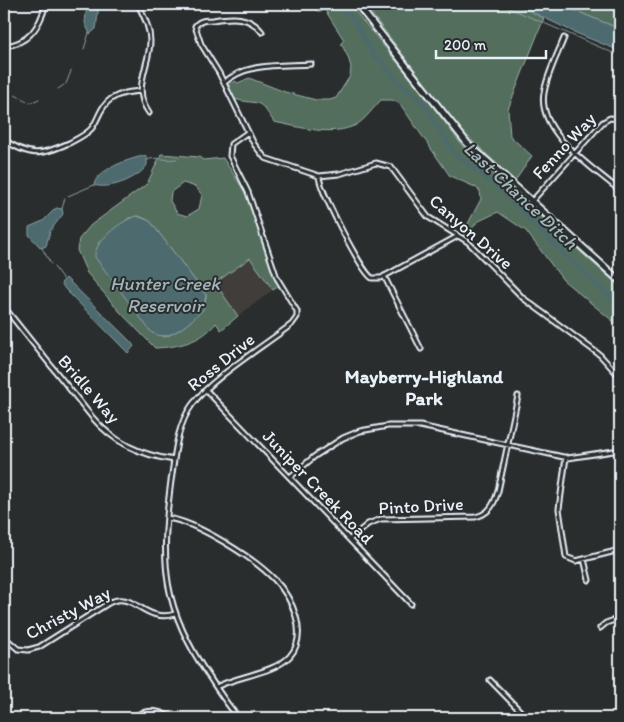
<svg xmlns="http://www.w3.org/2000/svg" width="624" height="722" font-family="Itim,sans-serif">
  <rect width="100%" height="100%" fill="#2a2d2e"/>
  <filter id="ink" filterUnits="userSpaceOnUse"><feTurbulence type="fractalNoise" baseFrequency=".02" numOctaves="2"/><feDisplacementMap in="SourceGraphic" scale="10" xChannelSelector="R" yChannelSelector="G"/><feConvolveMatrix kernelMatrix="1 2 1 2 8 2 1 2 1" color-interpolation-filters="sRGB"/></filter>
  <g filter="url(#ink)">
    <path fill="#3f3c3b" d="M250 258 273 290 238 316 215 283Z"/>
    <path fill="#526e5d" stroke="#9db0aa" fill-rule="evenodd" d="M305 4H349L421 91 465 149 620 287V327L563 280 526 231 498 212 477 222 465 238 462 235 481 199 480 191 475 187 450 176 400 104 392 100H381C374 107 365 120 356 125 331 137 300 127 274 122 257 96 261 106 234 99L229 89 230 84 235 81 238 83 249 78 285 92 316 100H330L336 98 350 76 351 67 348 57 341 43 344 40 325 10 320 12Z
      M364 4H515L544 18 508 109 510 136 532 156 515 181 461 130Z
      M559 4H620V29Z
      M161 154 199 157 203 160 223 158 247 195 279 286 273 290 250 258 215 283 238 316 221 330 216 323C201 342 178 347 155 348L120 312 87 273 77 250 79 239 91 225 147 184ZM183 183 196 187 202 195 199 209 187 216 177 213 170 201 171 192ZM139 216 150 221 206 295C207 311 179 333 164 337L151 332 98 243 129 218Z"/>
    <path fill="#4d6b6e" stroke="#8ba1a5" d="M87 4H99L96 29 90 34 85 23Z
      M515 4H559L620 29V51L576 33Z
      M143 156 147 157V165C138 179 109 190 94 185 96 170 129 159 143 156Z
      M56 208 62 209 63 214 50 231 46 246 41 248 29 235V227L43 221Z
      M137 216 150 221 206 295 203 310C190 321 169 345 151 332L95 257C93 242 123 219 137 216Z
      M66 278 130 341 134 346 128 353 65 289 61 283Z"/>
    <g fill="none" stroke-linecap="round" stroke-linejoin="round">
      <path stroke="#8ba1a5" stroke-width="1" d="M500 4 620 56
        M84 49 89 33
        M66 84 71 71
        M58 89 64 85
        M15 95 27 101
        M30 103 39 99
        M147 160C159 155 167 163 179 158
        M68 196 94 185
        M62 209 65 198
        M42 248 51 264
        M54 267 63 279"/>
      <path stroke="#4d6b6e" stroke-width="4" d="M339 4 355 22 375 57 383 63 394 78 423 102 454 153 499 188 570 260 620 306"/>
      <defs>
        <path id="street" d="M138 4C143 15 150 27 150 41 150 66 131 89 149 113
          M262 32C249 15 232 17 213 20 206 20 200 20 195 26L201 44 219 73 254 144 265 158 319 176 339 174 376 163 391 167 428 217 468 242 523 298 600 355 620 377
          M564 38C557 56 547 74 544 93 537 133 593 167 620 191
          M4 46C29 44 40 26 46 4
          M224 83C246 62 283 66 311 64
          M4 140C31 157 40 156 69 143 77 139 86 135 92 128 99 118 100 107 111 99 120 93 130 92 141 91
          M319 176C319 189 361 271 372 278H381L458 236
          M532 201 603 122 610 118 620 119
          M384 276 421 349
          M4 307 92 417C114 443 141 455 174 460
          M206 390 411 604
          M566 457 559 509 566 557 576 561 620 550
          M290 477 315 456 343 438 360 431 388 426H420L568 458 620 450
          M4 502 7 500
          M167 518C197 522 254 558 275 580 292 598 309 634 290 656 275 673 237 676 216 687
          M350 539 368 524 381 519 475 517C489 514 494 505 498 491L518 396
          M584 559 589 580
          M600 628 606 623 620 618
          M4 637 18 649 28 650 39 647 107 604C134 588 143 624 175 614
          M490 680 527 718
          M132 718C145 709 158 709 171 718
          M239 718C228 706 219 692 210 678 162 609 160 563 171 481 175 456 176 427 192 405 211 378 264 346 292 324L297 317V311L277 278 248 192 230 156 231 144 248 132"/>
        <path id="secondary" d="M357 4 467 143 620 281"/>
      </defs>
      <use href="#street" stroke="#e8f1f8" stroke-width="7"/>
      <use href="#secondary" stroke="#e8f1f8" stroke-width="9"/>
      <use href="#street" stroke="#2a2d2e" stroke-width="3"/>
      <use href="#secondary" stroke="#2a2d2e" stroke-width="5"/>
    </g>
  </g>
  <g text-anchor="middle" stroke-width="4" stroke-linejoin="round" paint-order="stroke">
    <g font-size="18" fill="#e8f1f8" stroke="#2a2d2e">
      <text transform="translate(564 146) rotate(-47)" y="6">Fenno Way</text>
      <text transform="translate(471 232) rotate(41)" y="6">Canyon Drive</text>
      <text transform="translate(221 362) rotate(-39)" y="6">Ross Drive</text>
      <text transform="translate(89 389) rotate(49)" y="6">Bridle Way</text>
      <text transform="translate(318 487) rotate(46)" y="6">Juniper Creek Road</text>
      <text transform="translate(421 506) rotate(-3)" y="6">Pinto Drive</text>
      <text transform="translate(68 613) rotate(-28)" y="6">Christy Way</text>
    </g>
    <g font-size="19" font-style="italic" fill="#a2b5ba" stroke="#2a2d2e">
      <text transform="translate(521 195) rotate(43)" y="7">Last Chance Ditch</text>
      <text x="165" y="290">Hunter Creek<tspan x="165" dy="22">Reservoir</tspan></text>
    </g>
    <g font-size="19" font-weight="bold" fill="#e8f1f8" stroke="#2a2d2e">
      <text x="424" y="383">Mayberry-Highland<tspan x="424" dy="22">Park</tspan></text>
    </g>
  </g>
  <rect width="624" height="722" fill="none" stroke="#2a2d2e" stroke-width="20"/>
  <rect x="10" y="10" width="604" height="702" fill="none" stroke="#e8f1f8" stroke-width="2" filter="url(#ink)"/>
  <path d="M436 50v8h110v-8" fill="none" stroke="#e8f1f8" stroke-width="2.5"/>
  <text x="444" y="50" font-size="15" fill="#e8f1f8" stroke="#2a2d2e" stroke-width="4" paint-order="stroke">200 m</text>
</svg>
